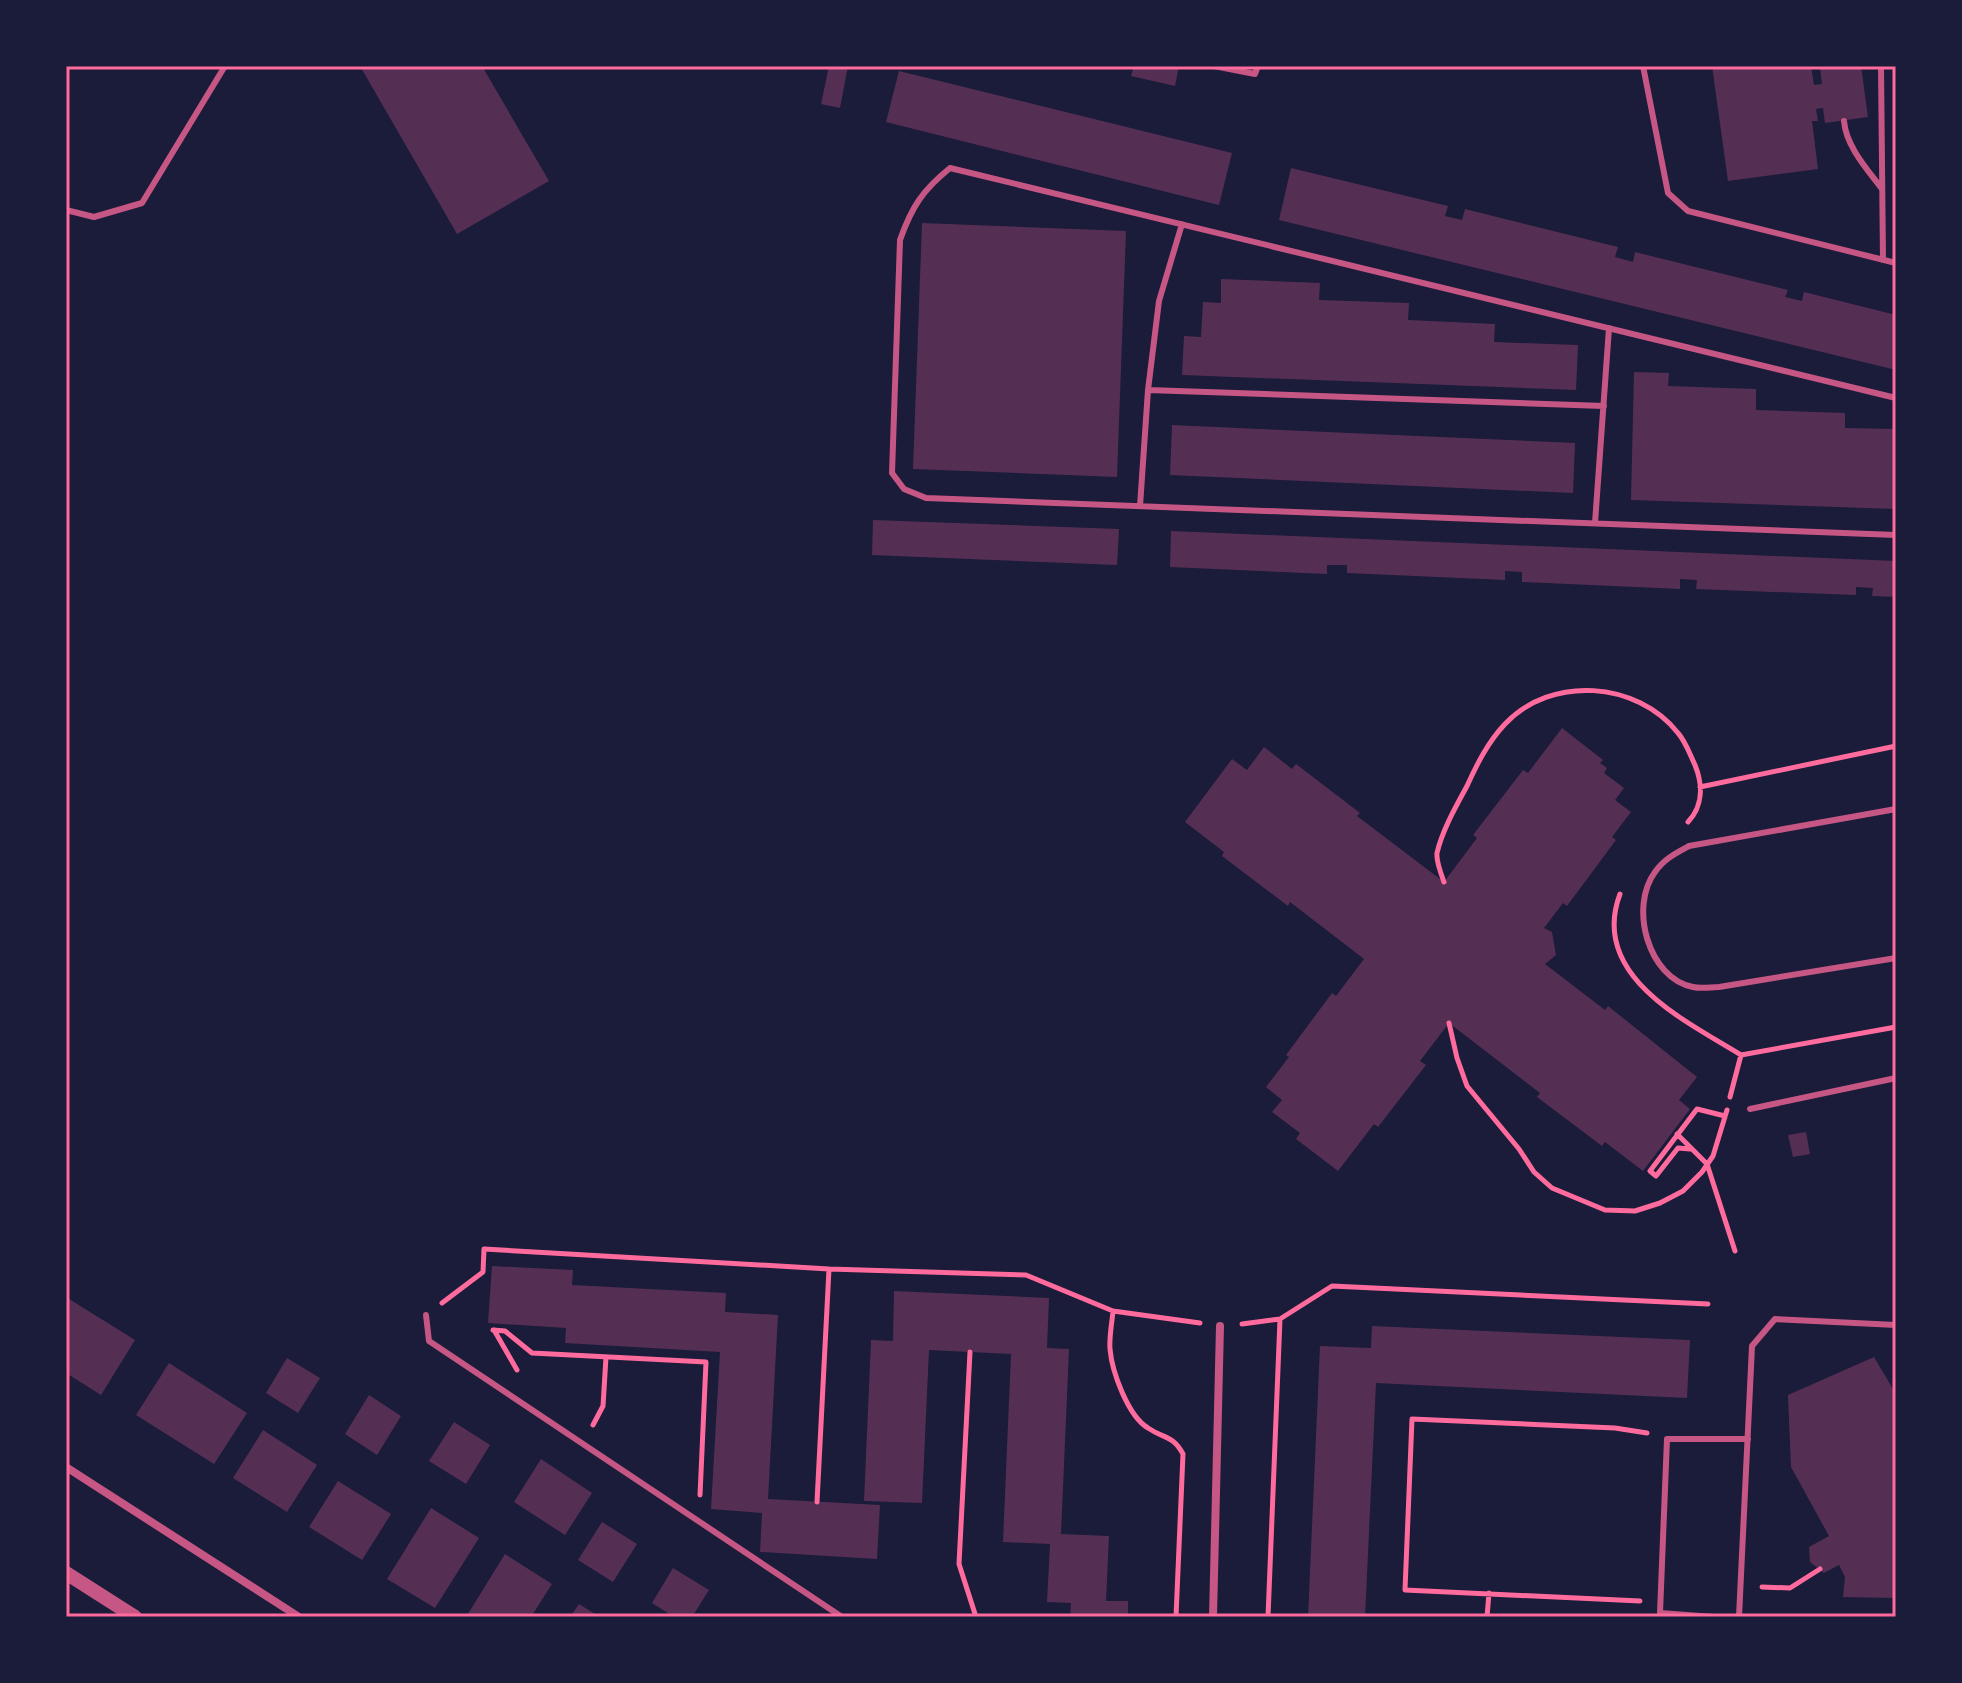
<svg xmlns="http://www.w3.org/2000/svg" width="1962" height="1683" font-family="'IBM Plex Sans',sans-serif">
  <rect width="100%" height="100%" fill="#1b1b3a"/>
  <path fill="#542f53" d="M360 66H482L549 181 457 234Z
    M829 66H848L840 108 821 104Z
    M1134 66H1179L1175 86 1131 76Z
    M1712 66H1811L1814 85 1822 84 1820 68 1861 66 1868 117 1825 123 1823 108 1816 109 1818 121H1812L1818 169 1728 181Z
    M899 71 1232 153 1219 205 886 122Z
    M1291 168 1448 206 1445 216 1462 220 1465 209 1618 247 1615 257 1633 262 1635 252 1788 290 1785 297 1802 301 1804 292 1896 315V370L1279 220Z
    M922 223 1126 231 1117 477 913 469Z
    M1221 279 1320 283 1319 300 1409 303 1408 320 1495 324 1494 342 1578 345 1576 390 1182 375 1184 336 1201 337 1203 302 1221 303Z
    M1634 372 1669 373 1668 386 1756 389V410L1845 413V428L1896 429V509L1631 500Z
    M1172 425 1575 443 1573 493 1170 475Z
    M873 520 1119 529 1117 565 872 555Z
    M1171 531 1896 561V597L1872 596 1873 588 1856 587V595L1696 589 1697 580 1680 579V589L1522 582V572L1505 571V580L1347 573V565H1327V574L1170 567Z
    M1562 728 1603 760 1600 763 1607 768 1604 773 1624 788 1615 800 1631 812 1612 837 1616 840 1567 906 1563 903 1544 928 1552 932 1556 955 1545 964 1605 1010 1608 1006 1697 1077 1679 1100 1690 1109 1643 1171 1605 1142 1602 1146 1537 1097 1540 1093 1449 1023 1420 1061 1426 1065 1378 1127 1374 1124 1338 1171 1296 1139 1300 1133 1272 1112 1282 1100 1266 1087 1289 1057 1286 1055 1332 993 1336 996 1364 959 1290 902 1288 906 1222 856 1224 852 1185 822 1232 759 1247 770 1264 747 1292 769 1296 764 1360 813 1357 816 1444 882 1477 838 1473 835 1523 770 1528 773Z
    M1806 1132 1810 1154 1793 1157 1788 1135Z
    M492 1266 573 1270 572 1285 726 1293 725 1312 778 1315 768 1499 880 1505 877 1559 760 1552 762 1513 711 1509 720 1352 565 1343 566 1328 488 1323Z
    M894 1291 1049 1298 1047 1348 1069 1349 1061 1534 1109 1536 1106 1601H1128V1617H1070L1071 1603 1047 1602 1050 1544 1003 1542 1011 1354 929 1350 922 1503 864 1501 871 1340 893 1341Z
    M66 1297 135 1340 101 1395 66 1373Z
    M1372 1326 1690 1340 1687 1398 1376 1383 1365 1617H1308L1320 1346 1371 1348Z
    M1874 1357 1896 1394V1425L1892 1427 1896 1434V1598L1843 1597 1845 1577 1839 1565 1824 1573 1810 1562 1809 1547 1829 1536 1791 1467 1788 1395Z
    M287 1358 320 1378 298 1413 266 1393Z
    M169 1363 247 1413 214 1464 136 1415Z
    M369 1395 401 1416 377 1455 345 1434Z
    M454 1422 490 1445 466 1484 429 1461Z
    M263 1430 317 1465 287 1512 233 1478Z
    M541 1459 592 1493 565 1535 514 1502Z
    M338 1481 391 1514 362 1560 309 1527Z
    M431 1508 479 1538 435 1608 387 1579Z
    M602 1522 637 1544 613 1582 578 1560Z
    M505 1554 552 1584 531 1617H466Z
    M673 1568 709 1590 692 1617H674L652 1603Z
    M579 1604 600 1617H570Z"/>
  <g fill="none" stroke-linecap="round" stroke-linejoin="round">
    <path stroke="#ff6b9d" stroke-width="5" d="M1700 787 1896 746
      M1444 882C1441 874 1436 861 1437 853 1442 831 1456 806 1467 786 1477 764 1488 742 1505 724 1551 675 1637 681 1678 733 1686 742 1690 755 1695 765 1703 785 1703 806 1688 822
      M1620 894C1589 976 1686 1021 1741 1055L1896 1027
      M1449 1023 1457 1058 1467 1086 1519 1149 1534 1172 1552 1188 1605 1210 1635 1211 1660 1203 1683 1191 1702 1172 1713 1156 1727 1110
      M1730 1097 1741 1055
      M1677 1134 1707 1164 1735 1251
      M1690 1149 1678 1148 1656 1176 1650 1171 1697 1109 1725 1116
      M442 1303 483 1272 484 1249 829 1269 1026 1275 1113 1311 1200 1323
      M1113 1311C1112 1323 1109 1337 1110 1349 1112 1372 1128 1416 1148 1428 1164 1439 1173 1435 1183 1454L1176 1617
      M1242 1324 1280 1319
      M493 1330 505 1331 532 1353 706 1362 700 1495
      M494 1330 517 1370
      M970 1352 959 1564 976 1617
      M593 1425 603 1406 606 1357
      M817 1502 829 1269
      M1762 1587 1790 1588 1820 1569
      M1640 1601 1405 1590 1412 1419 1615 1428 1647 1433
      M1268 1617 1280 1319 1332 1286 1708 1304
      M1487 1617 1489 1593"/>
    <path stroke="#c65784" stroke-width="6" d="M1214 66 1255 74 1258 66
      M1643 66 1668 193 1688 211 1896 263
      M1881 66 1883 260
      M1844 121C1846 146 1867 169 1882 189
      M66 210 94 217 142 203 225 66
      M1148 390 1604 406
      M1896 398 950 168C923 190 912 206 900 240L892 473 904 489 926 498 1896 535
      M1140 506 1148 390 1159 301 1182 224
      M1595 523 1609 328
      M1896 809 1689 846C1676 853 1664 859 1655 872 1629 907 1648 978 1693 987 1701 989 1711 987 1719 987L1896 958
      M1750 1109 1896 1078
      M426 1315 429 1341 842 1617
      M1714 1617 1660 1613 1667 1439H1748
      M1739 1617 1752 1346 1775 1319 1896 1325"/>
    <path stroke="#c65784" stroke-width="8" d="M66 1467 299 1617
      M1213 1617 1220 1326"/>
    <path stroke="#c65784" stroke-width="14" d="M66 1573 135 1617"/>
  </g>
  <rect width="1962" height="1683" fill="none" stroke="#1b1b3a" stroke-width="136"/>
  <rect x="68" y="68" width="1826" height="1547" fill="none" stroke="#ff6b9d" stroke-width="3"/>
</svg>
